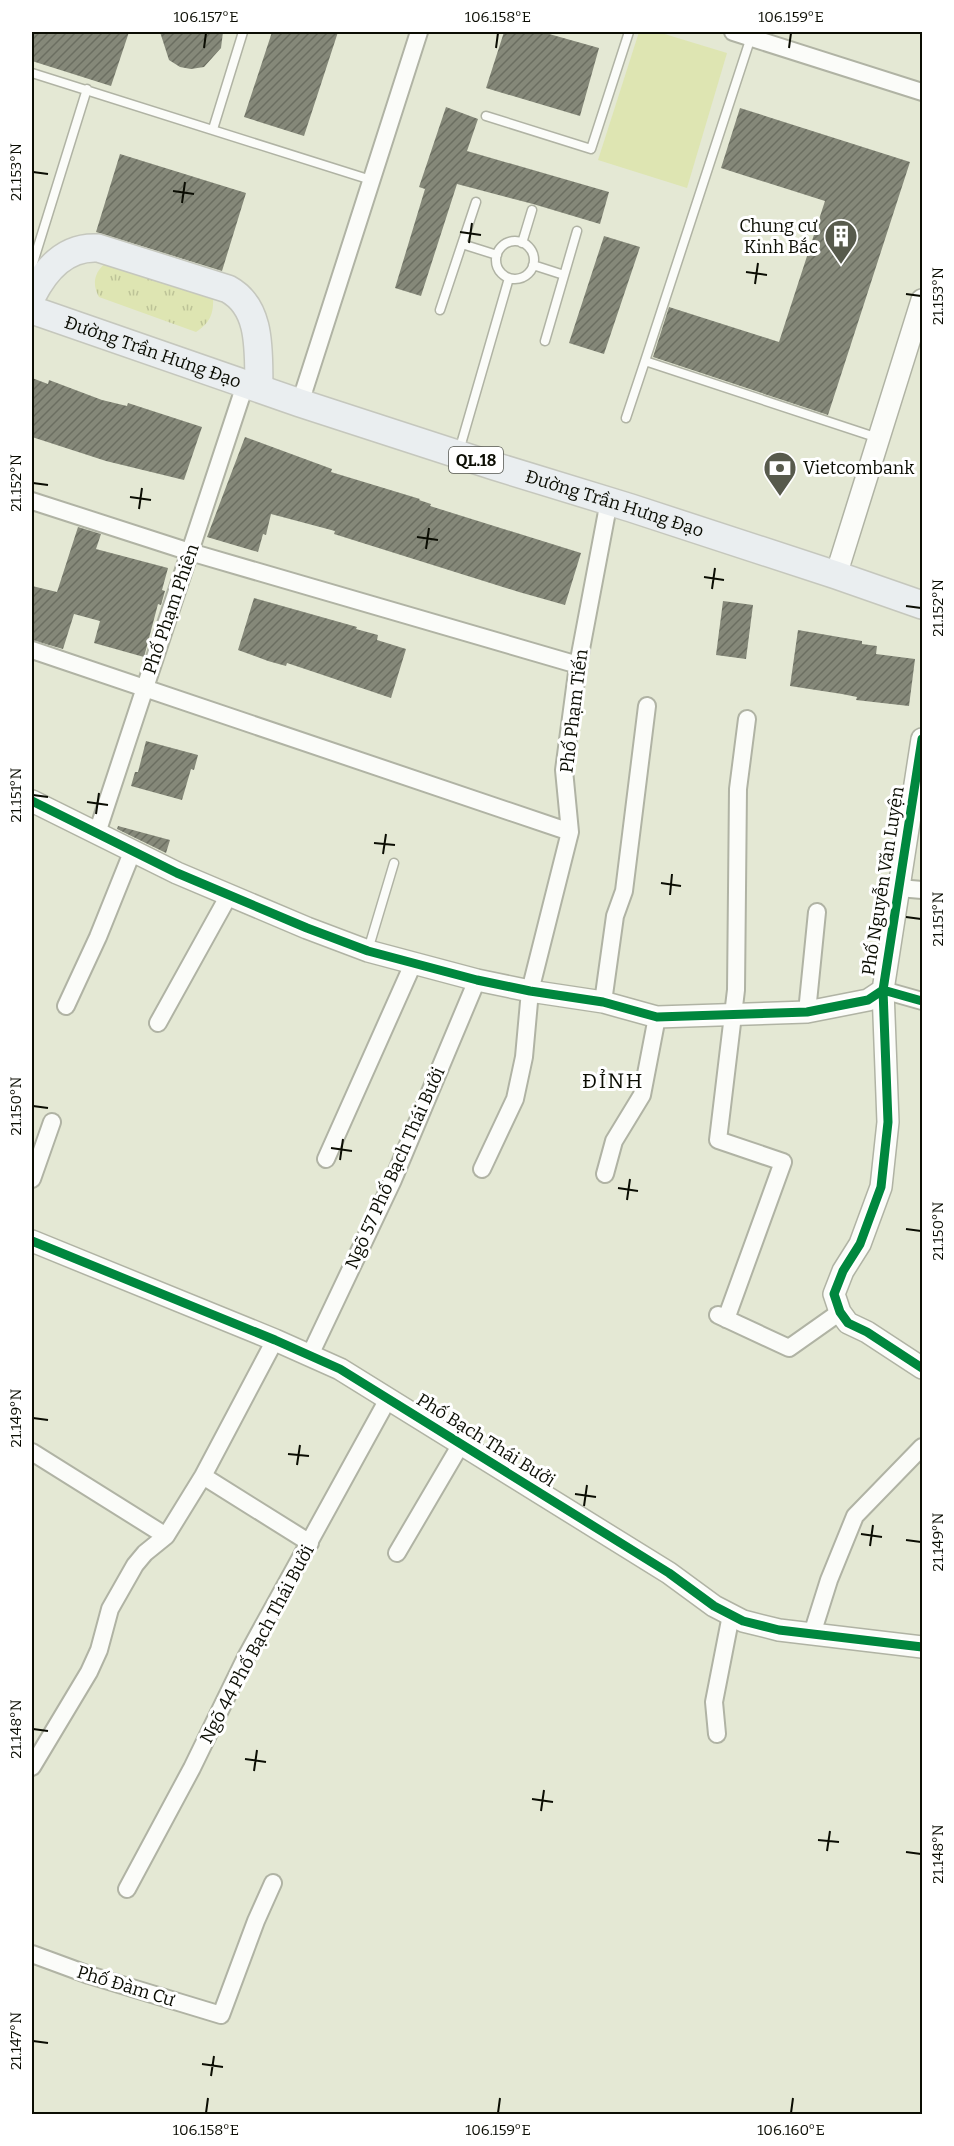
<svg xmlns="http://www.w3.org/2000/svg" width="954" height="2146" font-family="Bitter,serif">
  <defs>
    <pattern id="grass-tufts" width="24" height="20" patternUnits="userSpaceOnUse" patternTransform="scale(1.5)"><rect width="24" height="20" fill="#dee5b2"/><path d="M3 7l-1-3M5 7V3M7 7l1-3M15 17l-1-3M17 17v-4M19 17l1-3" fill="none" stroke="#bdc397"/></pattern>
    <pattern id="building-hatch" width="6" height="6" patternUnits="userSpaceOnUse" patternTransform="scale(1.5)"><rect width="6" height="6" fill="#858879"/><path d="M-1 1l2-2M0 6l6-6M5 7l2-2" fill="none" stroke="#6b6e61"/></pattern>
  </defs>
  <rect width="100%" height="100%" fill="#e4e8d4"/>
  <path fill="url(#grass-tufts)" d="M108 261 213 297C214 313 210 323 196 332L99 297C91 282 95 271 108 261Z"/>
  <path fill="#dee5b2" d="M639 32H658L727 53 687 188 598 160Z"/>
  <path fill="url(#building-hatch)" d="M32 32H129L111 86 32 61Z
    M160 32H223L221 48 204 67 191 69 180 67 169 60Z
    M272 32H338L304 136 244 117Z
    M504 32H542L599 48 580 116 486 88Z
    M446 107 478 119 467 151 609 192 600 224 533 204 457 184 421 296 395 288 425 189 419 187Z
    M740 108 910 162 828 415 653 357 669 307 779 342 825 201 721 168Z
    M120 154 246 193 222 271 96 232Z
    M604 236 640 247 604 354 569 343Z
    M32 378 48 384 49 380 102 400 127 406 128 403 202 427 184 480 106 461 32 437Z
    M245 437 332 469 331 472 420 499 419 500 431 504 430 506 581 553 565 605 519 592 334 534 335 531 271 514 266 535 263 534 258 552 207 537Z
    M78 527 101 534 96 549 168 568 162 590 165 591 161 605 158 604 144 657 94 643 100 621 74 614 63 649 32 640V586L57 592Z
    M254 598 357 627 356 629 378 635 377 640 406 649 391 698 314 672 287 663 286 666 268 661 238 650Z
    M723 601 753 605 746 659 716 655Z
    M798 630 862 641V644L877 646 876 654 915 659 909 706 856 700 857 697 842 694 790 686Z
    M146 741 198 755 194 770 191 769 182 800 131 786 135 772H138Z
    M118 826 170 840 166 853 117 829Z"/>
  <g fill="none" stroke-linecap="round" stroke-linejoin="round">
    <defs>
      <path id="service" d="M32 73 371 180
        M486 116 591 149 629 32
        M213 129 243 32
        M496 260a19 19 0 1 1 38 0a19 19 0 1 1-38 0Z
        M522 243 532 210
        M462 244 476 202
        M533 265 564 275
        M32 266 87 89
        M440 310 462 244 497 255
        M545 341 577 231
        M645 361 751 37
        M626 418 645 361 878 438
        M459 451 509 278
        M368 950 394 863"/>
      <path id="minor" d="M733 32 922 92
        M300 403 419 32
        M32 501 190 552 578 665
        M32 650 570 832
        M97 833 245 385
        M899 888 922 890
        M883 990 922 1001
        M603 1002 615 916 624 891 647 706
        M66 1006 98 937 133 850
        M807 1012 817 912
        M158 1023 229 895
        M326 1159 413 964
        M482 1169 515 1099 524 1057 530 991 570 832 564 770 578 665 609 501
        M605 1174 614 1141 642 1095 657 1017
        M32 1179 52 1122
        M718 1315 789 1348 840 1312
        M726 1319 783 1162 718 1140 736 990 738 789 747 719
        M310 1355 393 1180 477 980
        M32 1452 166 1536
        M203 1476 310 1543
        M397 1553 461 1444
        M812 1634 829 1580 855 1516 922 1447
        M717 1734 714 1702 731 1615
        M32 1767 89 1672 99 1650 110 1609 135 1565 145 1553 166 1536 203 1476 275 1340
        M127 1889 192 1768 246 1657 388 1399
        M32 1954 89 1975 221 2015 256 1921 273 1883"/>
      <path id="tertiary" d="M836 575 922 300
        M922 739 883 990 888 1122 881 1187 860 1244 843 1271 834 1294 840 1312 848 1323 867 1332 922 1368
        M32 801 177 873 307 928 368 951 477 980 530 991 603 1002 657 1017 807 1012 868 1000 883 990
        M32 1241 275 1340 340 1369 669 1573 714 1606 743 1621 779 1630 922 1647"/>
      <g id="trunk">
        <path d="M32 296C45 270 65 246 98 248L228 289C263 308 258 354 259 388"/>
        <path id="s1" d="M32 310 300 403 494 466 631 508 836 575 922 605"/>
      </g>
    </defs>
    <use href="#service" stroke="#b0b3a4" stroke-width="11"/>
    <use href="#minor" stroke="#b0b3a4" stroke-width="20"/>
    <use href="#tertiary" stroke="#b0b3a4" stroke-width="24"/>
    <use href="#trunk" stroke="#c5c7bd" stroke-width="30"/>
    <use href="#service" stroke="#fbfcf9" stroke-width="8"/>
    <use href="#minor" stroke="#fbfcf9" stroke-width="16"/>
    <use href="#tertiary" stroke="#fbfcf9" stroke-width="21"/>
    <use href="#trunk" stroke="#eaeef0" stroke-width="27"/>
    <defs>
      <path id="cycleway" d="M922 739 883 990 888 1122 881 1187 860 1244 843 1271 834 1294 840 1312 848 1323 867 1332 922 1368
        M32 801 177 873 307 928 368 951 477 980 530 991 603 1002 657 1017 807 1012 868 1000 883 990 922 1001
        M32 1241 275 1340 340 1369 669 1573 714 1606 743 1621 779 1630 922 1647"/>
    </defs>
    <use href="#cycleway" stroke="#fff" stroke-width="13"/>
    <use href="#cycleway" stroke="#00873e" stroke-width="9"/>
  </g>
  <path fill="none" stroke="#0b0d03" stroke-width="2" d="M204 48 206 33M496 48 498 33M789 48 791 33M33 172 48 174M173 191 194 194M182 203 185 182M460 232 481 235M469 243 472 223M746 272 767 275M755 284 758 263M906 294 921 296M33 483 48 485M130 497 151 500M139 509 142 488M417 537 438 540M426 549 429 528M704 577 724 580M712 589 715 568M906 606 921 608M33 795 48 797M87 802 108 805M96 814 99 793M374 843 395 845M383 854 386 834M661 883 681 886M670 895 672 874M906 917 921 919M33 1106 48 1108M331 1148 352 1151M340 1160 343 1139M618 1188 638 1191M627 1200 630 1179M906 1229 921 1231M33 1418 48 1420M288 1454 309 1456M297 1465 300 1445M575 1494 596 1497M584 1506 587 1485M861 1534 882 1537M906 1540 921 1542M870 1546 873 1525M33 1729 48 1731M245 1759 266 1762M254 1771 257 1750M532 1799 553 1802M541 1811 544 1790M818 1840 839 1842M827 1851 830 1831M906 1852 921 1854M33 2041 48 2043M202 2064 223 2067M211 2076 214 2056M206 2113 208 2098M498 2113 500 2098M791 2113 793 2098"/>
  <defs>
    <symbol id="building-pin" viewBox="-11 -11 22 30"><path d="M0 17L-7.5 6A9.5 9.5 0 1 1 7.5 6Z" fill="#575a4c" stroke="#fff"/><path d="M-4-6H4V6H1V3H-1V6H-4ZM-2.5-4.3h1.7v1.8h-1.7ZM.8-4.3h1.7v1.8H.8ZM-2.5-1h1.7V.8h-1.7ZM.8-1h1.7V.8H.8Z" fill="#fff"/></symbol>
    <symbol id="bank-pin" viewBox="-11 -11 22 30"><path d="M0 17L-7.5 6A9.5 9.5 0 1 1 7.5 6Z" fill="#575a4c" stroke="#fff"/><path d="M-6-4H6V4H-6ZM0-2.3a2.3 2.3 0 1 0 0 4.6a2.3 2.3 0 1 0 0-4.6Z" fill="#fff"/></symbol>
  </defs>
  <g fill-rule="evenodd">
    <use href="#building-pin" x="822" y="217" width="38" height="52"/>
    <use href="#bank-pin" x="761" y="449" width="38" height="52"/>
  </g>
  <g text-anchor="middle" stroke-width="6" stroke-linejoin="round" paint-order="stroke">
    <rect fill="#fff" stroke="#54564f" stroke-width="1.5" x="449" y="447" width="54" height="26" rx="4.5"/>
    <g font-size="16" font-weight="bold" fill="#0b0d03">
      <text x="476" y="466">QL.18</text>
    </g>
    <g font-size="18" fill="#0b0d03" stroke="#fff" text-anchor="end">
      <text x="818" y="232">Chung cư<tspan x="818" dy="21">Kinh Bắc</tspan></text>
      <text x="803" y="474" text-anchor="start">Vietcombank</text>
    </g>
    <g font-size="18" fill="#0b0d03" stroke="#fff">
      <text dy="6" stroke="none"><textPath href="#s1" startOffset="128">Đường Trần Hưng Đạo</textPath></text>
      <text dy="6" stroke="none"><textPath href="#s1" startOffset="614">Đường Trần Hưng Đạo</textPath></text>
      <text transform="translate(171 609) rotate(-71)" y="6">Phố Phạm Phiên</text>
      <text transform="translate(574 711) rotate(-83)" y="6">Phố Phạm Tiến</text>
      <text transform="translate(883 881) rotate(-81)" y="6">Phố Nguyễn Văn Luyện</text>
      <text transform="translate(395 1168) rotate(-66)" y="6">Ngõ 57 Phố Bạch Thái Bưởi</text>
      <text transform="translate(486 1440) rotate(32)" y="6">Phố Bạch Thái Bưởi</text>
      <text transform="translate(257 1644) rotate(-62)" y="6">Ngõ 44 Phố Bạch Thái Bưởi</text>
      <text transform="translate(126 1986) rotate(17)" y="6">Phố Đàm Cư</text>
    </g>
    <g font-size="21" letter-spacing="1.5" fill="#0b0d03" stroke="#fff">
      <text x="613" y="1088">ĐỈNH</text>
    </g>
  </g>
  <rect width="954" height="2146" fill="none" stroke="#ffffff" stroke-width="66"/>
  <rect x="33" y="33" width="888" height="2080" fill="none" stroke="#0b0d03" stroke-width="2"/>
  <g font-size="15" text-anchor="middle" fill="#0b0d03">
    <text x="206" y="22">106.157°E</text>
    <text x="498" y="22">106.158°E</text>
    <text x="791" y="22">106.159°E</text>
    <text transform="translate(16 172) rotate(-90)" y="5">21.153°N</text>
    <text transform="translate(938 296) rotate(-90)" y="5">21.153°N</text>
    <text transform="translate(16 483) rotate(-90)" y="5">21.152°N</text>
    <text transform="translate(938 608) rotate(-90)" y="5">21.152°N</text>
    <text transform="translate(16 795) rotate(-90)" y="5">21.151°N</text>
    <text transform="translate(938 919) rotate(-90)" y="5">21.151°N</text>
    <text transform="translate(16 1106) rotate(-90)" y="5">21.150°N</text>
    <text transform="translate(938 1231) rotate(-90)" y="5">21.150°N</text>
    <text transform="translate(16 1418) rotate(-90)" y="5">21.149°N</text>
    <text transform="translate(938 1542) rotate(-90)" y="5">21.149°N</text>
    <text transform="translate(16 1729) rotate(-90)" y="5">21.148°N</text>
    <text transform="translate(938 1854) rotate(-90)" y="5">21.148°N</text>
    <text transform="translate(16 2041) rotate(-90)" y="5">21.147°N</text>
    <text x="206" y="2135">106.158°E</text>
    <text x="498" y="2135">106.159°E</text>
    <text x="791" y="2135">106.160°E</text>
  </g>
</svg>
